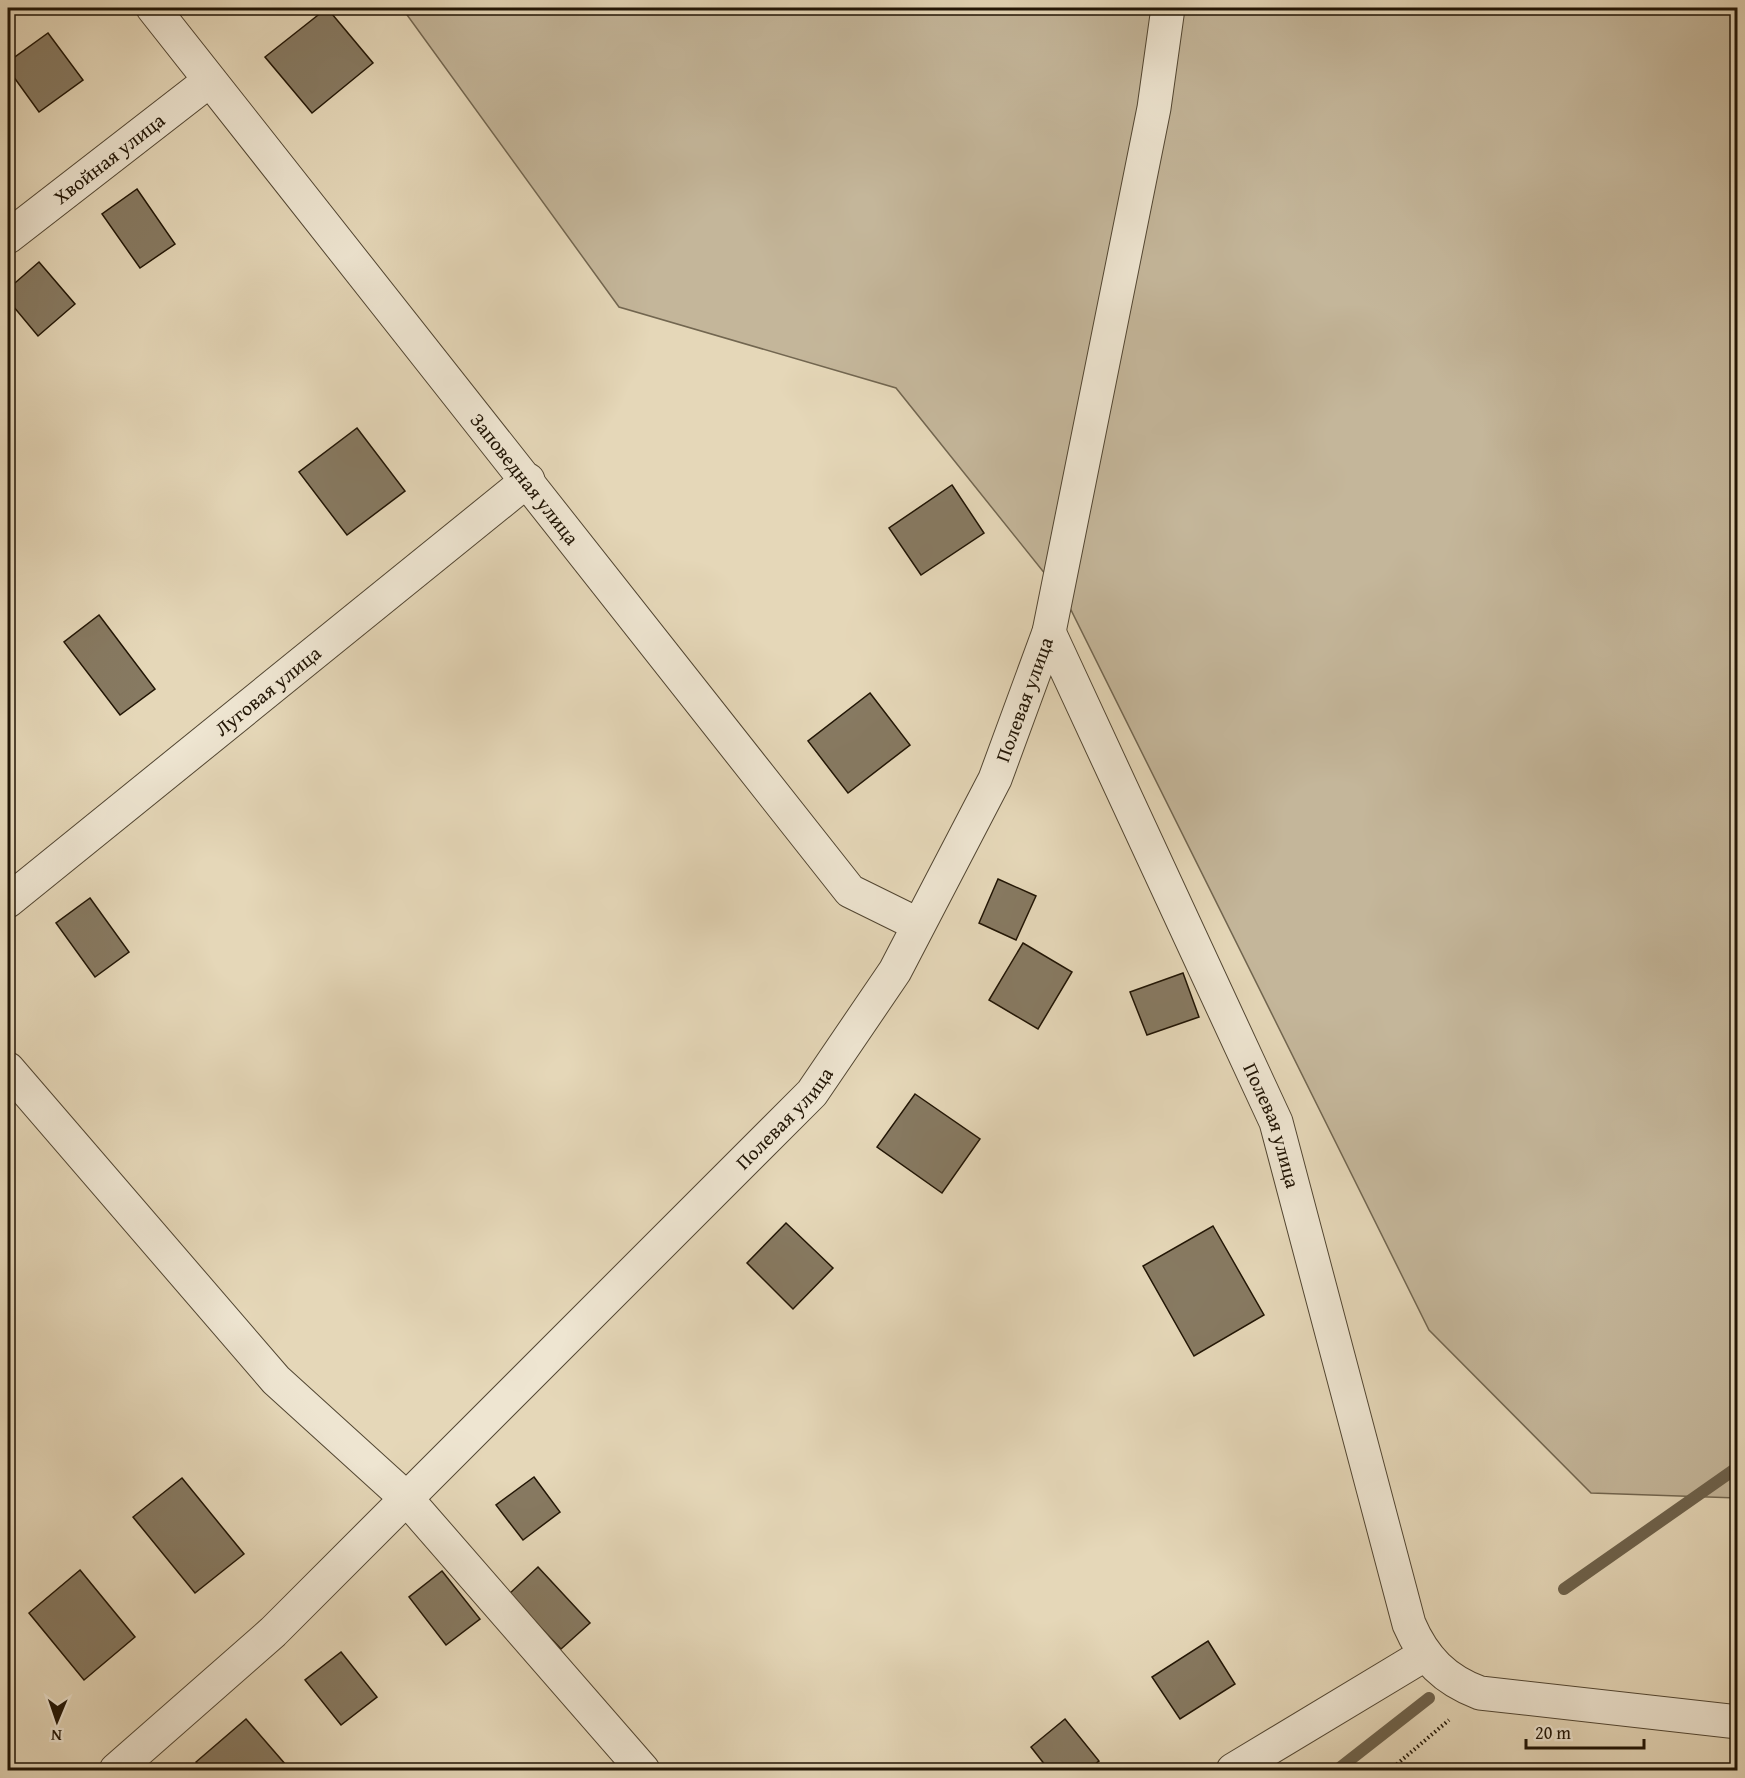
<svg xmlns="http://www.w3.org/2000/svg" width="1745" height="1778" font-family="'Gentium Book Plus',serif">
  <rect width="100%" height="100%" fill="#e5d7b8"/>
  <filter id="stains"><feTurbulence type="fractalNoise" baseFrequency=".00333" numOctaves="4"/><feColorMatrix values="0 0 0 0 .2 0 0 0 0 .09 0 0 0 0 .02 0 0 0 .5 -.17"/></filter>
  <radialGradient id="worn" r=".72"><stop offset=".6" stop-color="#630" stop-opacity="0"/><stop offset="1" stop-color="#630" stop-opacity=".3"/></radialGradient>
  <path fill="#c4b69a" stroke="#726650" stroke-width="1.5" d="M402 8H1737V1498L1591 1493 1429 1330 1066 600 896 388 619 307Z"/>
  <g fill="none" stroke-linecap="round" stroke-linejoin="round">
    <path stroke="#6e624c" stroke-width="12" d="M1564 1589 1738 1467
      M1337 1770 1429 1698"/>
  </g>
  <path fill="#877a62" stroke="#211505" stroke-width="1.5" d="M327 8 373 63 312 113 265 57Z
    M48 33 83 80 39 112 8 69V62Z
    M137 189 175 244 140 268 102 214Z
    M39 262 75 304 38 336 8 300V289Z
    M357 428 405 491 347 535 299 472Z
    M952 485 984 533 921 575 889 528Z
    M99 615 155 689 120 715 64 642Z
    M870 693 910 745 848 793 808 741Z
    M998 879 1036 896 1016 940 979 923Z
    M90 898 129 952 95 977 56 923Z
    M1023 943 1072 972 1038 1029 989 1000Z
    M1183 973 1199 1017 1147 1035 1130 992Z
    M915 1094 980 1139 942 1193 877 1147Z
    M786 1223 833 1268 793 1309 747 1263Z
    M1213 1226 1264 1315 1194 1356 1143 1266Z
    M534 1477 560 1512 523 1540 496 1505Z
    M182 1478 244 1554 195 1593 133 1517Z
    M538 1567 590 1623 561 1649 509 1594Z
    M80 1570 135 1637 84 1680 29 1613Z
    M442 1571 480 1619 446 1645 409 1597Z
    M1208 1641 1235 1684 1180 1719 1152 1677Z
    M341 1652 377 1697 341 1725 305 1680Z
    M246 1719 286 1765 280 1770H203L196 1762Z
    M1065 1719 1099 1761 1087 1770H1049L1031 1747Z"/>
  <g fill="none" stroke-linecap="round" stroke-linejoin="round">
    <defs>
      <g id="minor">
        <path id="s1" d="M153 8 850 891 917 924"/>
        <path id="s2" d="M8 237 209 81"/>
        <path id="s3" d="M1049 632 1276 1122 1409 1624C1424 1659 1445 1680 1480 1693L1738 1722"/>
        <path id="s4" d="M8 901 528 480"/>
        <path d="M8 1069 276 1380 406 1498 643 1770"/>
        <path id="s5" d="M116 1770 273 1632 812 1093 895 971 995 779 1049 632 1154 108 1168 8"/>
        <path d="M1233 1770 1424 1655"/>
      </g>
    </defs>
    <use href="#minor" stroke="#524632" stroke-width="35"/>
    <path stroke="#211505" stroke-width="4" stroke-dasharray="1.5 3" stroke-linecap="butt" d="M1390 1770 1449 1720"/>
    <use href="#minor" stroke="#eee5d1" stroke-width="33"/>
  </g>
  <g text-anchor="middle" stroke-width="6" stroke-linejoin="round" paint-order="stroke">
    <g font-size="20" fill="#211505" stroke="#eee5d1">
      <text dy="7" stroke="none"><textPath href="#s2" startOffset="128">Хвойная улица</textPath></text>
      <text dy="7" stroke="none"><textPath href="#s1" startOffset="600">Заповедная улица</textPath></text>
      <text dy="7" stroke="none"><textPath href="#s4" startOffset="334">Луговая улица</textPath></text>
      <text dy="7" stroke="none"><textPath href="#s5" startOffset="1420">Полевая улица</textPath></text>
      <text dy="7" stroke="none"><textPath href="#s5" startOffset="934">Полевая улица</textPath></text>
      <text dy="7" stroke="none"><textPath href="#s3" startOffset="542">Полевая улица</textPath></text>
    </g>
  </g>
  <rect width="1745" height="1778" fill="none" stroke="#e5d7b8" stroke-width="30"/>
  <rect x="9" y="9" width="1727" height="1760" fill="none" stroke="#211505" stroke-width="3"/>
  <rect x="15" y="15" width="1715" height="1748" fill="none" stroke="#211505" stroke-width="1.5"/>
  <g transform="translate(57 1721) rotate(182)" stroke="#eee5d1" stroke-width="4.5" paint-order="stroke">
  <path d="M0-4.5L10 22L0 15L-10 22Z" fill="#211505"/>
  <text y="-9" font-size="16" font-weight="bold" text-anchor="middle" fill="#211505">N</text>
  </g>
  <path d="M1526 1739v9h118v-9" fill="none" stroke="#211505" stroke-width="3"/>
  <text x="1535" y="1739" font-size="18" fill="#211505" stroke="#eee5d1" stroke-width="4.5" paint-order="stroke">20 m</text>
  <rect width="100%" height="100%" filter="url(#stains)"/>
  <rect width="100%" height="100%" fill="url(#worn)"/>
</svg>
